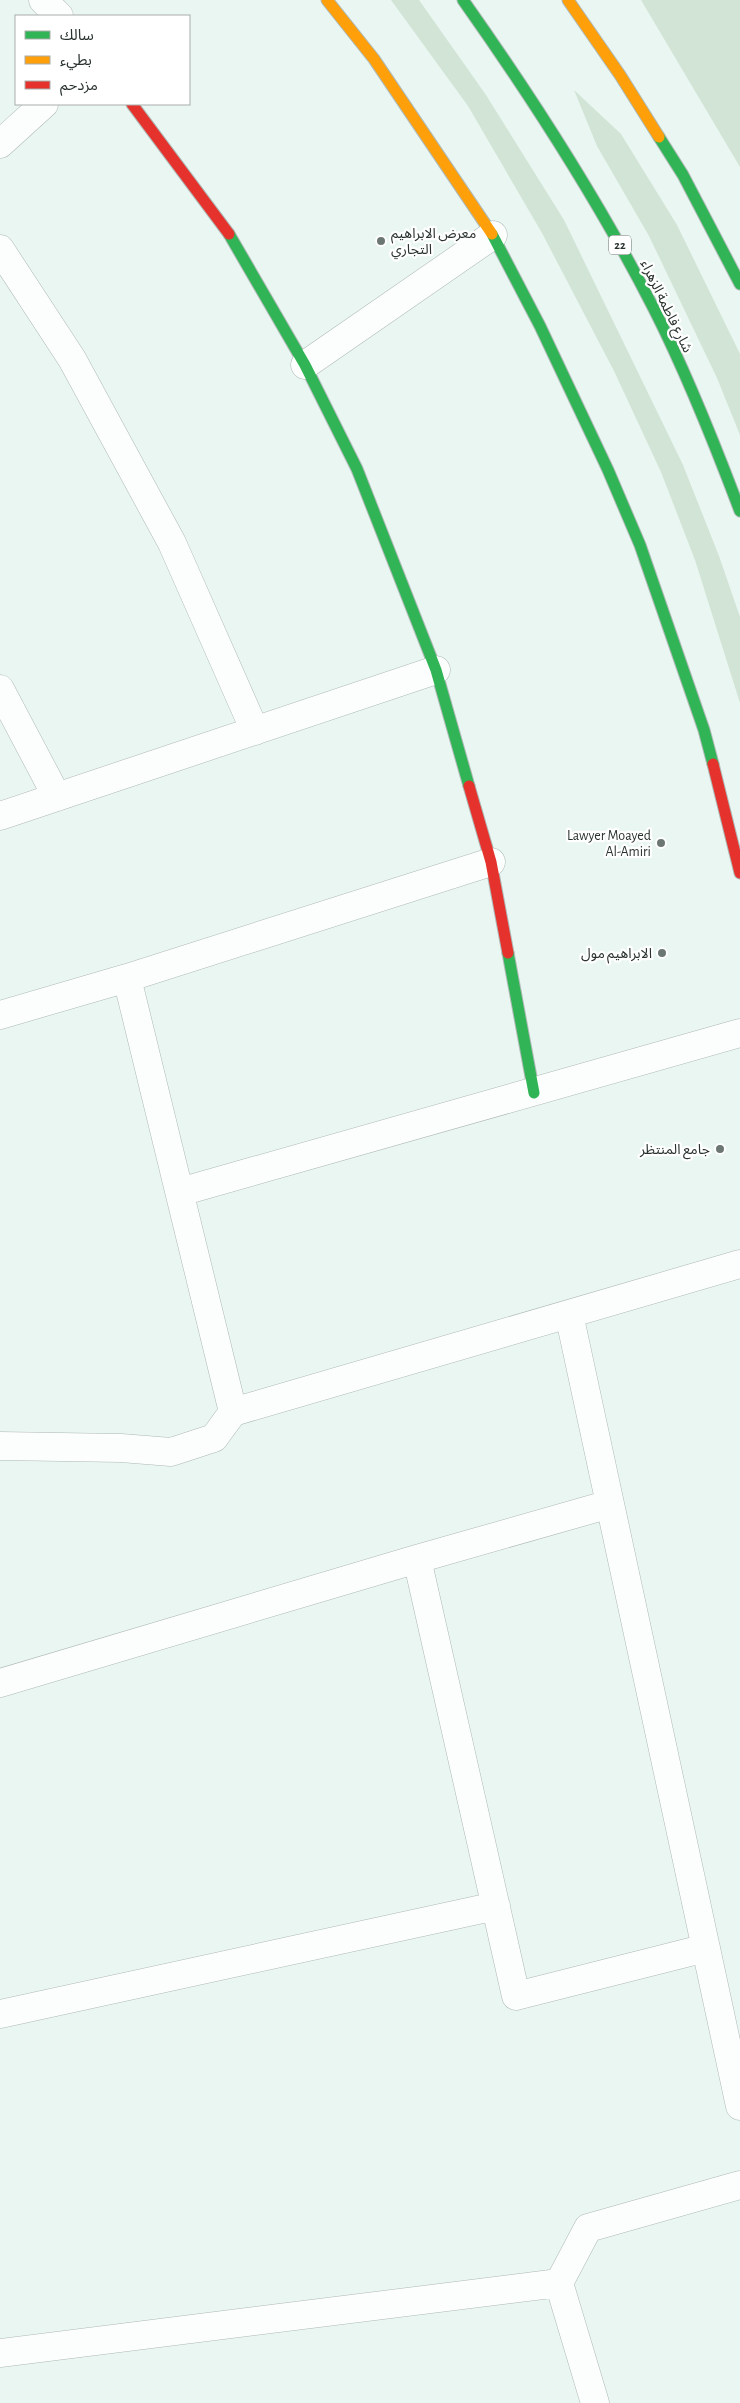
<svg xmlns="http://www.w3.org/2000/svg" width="740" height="2403" font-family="'Alegreya Sans','Noto Sans Arabic',sans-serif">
  <rect width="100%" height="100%" fill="#e9f6f2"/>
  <path fill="#d2e4d5" d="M391 0H419L486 95 564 220 683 465 719 556 740 617V703L695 560 661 472 614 371 542 233 468 106Z
    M641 0H740V167Z
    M574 90 621 134 677 225 740 354V435L717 378 649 236 597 146Z"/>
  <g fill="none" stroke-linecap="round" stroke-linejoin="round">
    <defs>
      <path id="street" d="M43 0 59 16
        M0 144 44 104
        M0 249 72 359 172 543 255 731
        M305 365 493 235
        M0 689 57 797
        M0 816 436 670
        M127 978 233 1412
        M0 1015 127 978 491 862
        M180 1192 740 1033
        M569 1314 740 2106
        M0 1446 121 1448 171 1452 214 1438 233 1412 740 1264
        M417 1559 516 1996 706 1948
        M0 1683 417 1559 610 1504
        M0 2014 496 1906
        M0 2353 559 2283
        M595 2403 559 2283 588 2228 740 2185"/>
      <path id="fast" d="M463 0C533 99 599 201 654 309 687 374 714 442 740 511
        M659 137 683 175 740 284
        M229 234 305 365 357 469 436 670 469 786
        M492 234 540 326 608 470 640 545 704 730 713 764
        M508 953 534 1093"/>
      <path id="slow" d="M327 0 374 59 492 234
        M568 0 620 75 659 137"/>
      <path id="jam" d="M132 104 229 234
        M713 764 740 873
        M469 786 491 862 508 953"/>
    </defs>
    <use href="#street" stroke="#afb9b6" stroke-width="29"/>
    <use href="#fast" stroke="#afb9b6" stroke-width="13"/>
    <use href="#slow" stroke="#afb9b6" stroke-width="13"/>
    <use href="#jam" stroke="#afb9b6" stroke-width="13"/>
    <use href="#street" stroke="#fcfefd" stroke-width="28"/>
    <use href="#fast" stroke="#30b455" stroke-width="11"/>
    <use href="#slow" stroke="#ff9f0a" stroke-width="11"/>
    <use href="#jam" stroke="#e5322d" stroke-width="11"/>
  </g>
  <g fill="#6c7773" stroke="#fff" stroke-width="2">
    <circle cx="381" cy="241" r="5"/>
    <circle cx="661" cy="843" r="5"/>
    <circle cx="662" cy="953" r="5"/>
    <circle cx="720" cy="1149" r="5"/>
  </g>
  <g text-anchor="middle" stroke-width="4.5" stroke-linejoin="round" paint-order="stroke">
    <rect fill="#fff" stroke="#69706d" stroke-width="1" x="609" y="235.5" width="22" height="19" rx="4"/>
    <g font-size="12" font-weight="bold" fill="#29322f">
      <text x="620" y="249">22</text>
    </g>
    <g font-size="14" fill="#29322f" stroke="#fff" text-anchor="end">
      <text x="391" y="238" text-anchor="start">معرض الابراهيم<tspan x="391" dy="16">التجاري</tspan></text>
      <text x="651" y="840">Lawyer Moayed<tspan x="651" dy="16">Al-Amiri</tspan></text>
      <text x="652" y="958">الابراهيم مول</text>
      <text x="710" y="1154">جامع المنتظر</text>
    </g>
    <g font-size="14" fill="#29322f" stroke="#fff">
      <text transform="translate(667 306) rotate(64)" y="5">شارع فاطمة الزهراء</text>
    </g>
  </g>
  <rect x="15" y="15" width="175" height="90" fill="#ffffff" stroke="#a9adac"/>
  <rect x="25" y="31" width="25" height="8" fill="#30b455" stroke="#a9adac"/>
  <text x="60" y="40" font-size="15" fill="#29322f">سالك</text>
  <rect x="25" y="56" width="25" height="8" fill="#ff9f0a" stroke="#a9adac"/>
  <text x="60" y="65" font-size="15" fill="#29322f">بطيء</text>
  <rect x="25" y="81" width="25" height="8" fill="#e5322d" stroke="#a9adac"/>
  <text x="60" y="90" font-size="15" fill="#29322f">مزدحم</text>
</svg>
